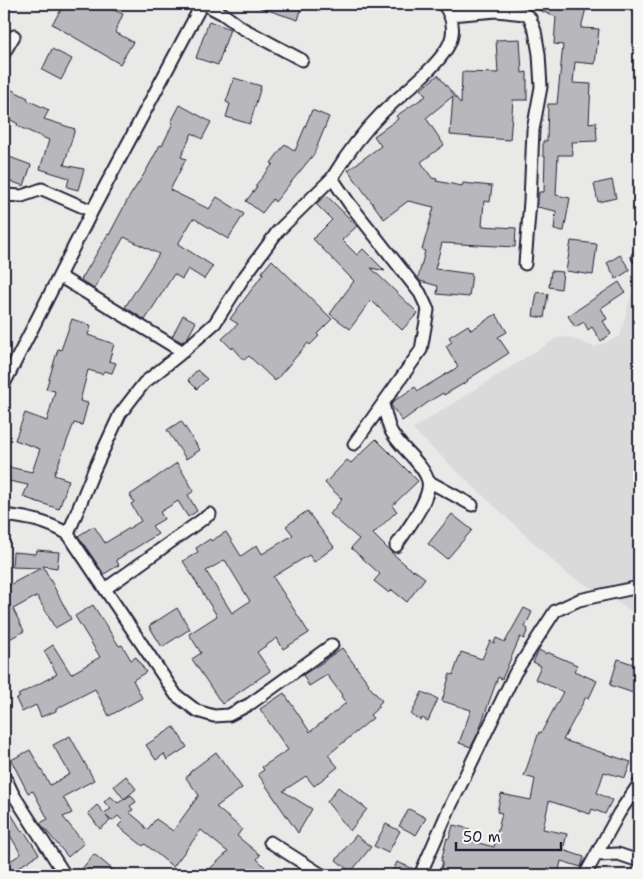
<svg xmlns="http://www.w3.org/2000/svg" width="643" height="879" font-family="'Shantell Sans',sans-serif">
  <rect width="100%" height="100%" fill="#e9e9e7"/>
  <filter id="ink" filterUnits="userSpaceOnUse"><feTurbulence type="fractalNoise" baseFrequency=".02" numOctaves="2"/><feDisplacementMap in="SourceGraphic" scale="10" xChannelSelector="R" yChannelSelector="G"/><feConvolveMatrix kernelMatrix="1 2 1 2 8 2 1 2 1" color-interpolation-filters="sRGB"/></filter>
  <g filter="url(#ink)">
    <path fill="#dadada" d="M639 284V615L567 574 412 429 557 338 568 337 595 347 620 336 633 289Z"/>
    <path fill="#b8b8bc" stroke="#22223b" fill-rule="evenodd" d="M65 4H100L123 14 115 32 133 42 120 64 52 24Z
      M255 4H303L298 20 255 6Z
      M524 4H558L569 7 570 4H587L581 28 599 29 595 64 575 62 573 83 591 84 589 123 596 122 597 141 572 142 573 155H558L556 195 570 198 564 231 554 230 556 211 537 207 539 192H544L545 156H543V141H547L548 104H557L563 45 554 44 556 17Z
      M209 21 230 29 218 65 196 58Z
      M520 39 522 73 527 72V100H513L510 140 450 135 453 96 426 118 444 145 421 162 432 178 437 179 436 181 462 186 463 183 492 186 490 202 484 201 482 226 516 228 515 247 442 243 435 269 472 274 469 297 437 294 438 286 420 281 418 278 425 251 422 250 434 207 408 201 384 219 348 170 381 146 374 136 398 119 396 116 426 96 421 89 438 75 461 104 462 72 498 73 496 40Z
      M52 49 72 59 61 80 42 70Z
      M234 78 261 86 250 124 226 117 230 104 226 102Z
      M4 86 28 98 27 100 49 110 44 119 75 129 64 165 84 169 78 190 67 187 69 178 40 169 49 140 17 126 18 124 4 116Z
      M180 105 211 122 202 139 192 133 181 157 186 159 170 190 209 209 217 197 244 214 228 239 195 219H193L178 244 213 266 204 279 188 269 182 279 174 274 145 320 125 307 159 254 124 237 94 289 81 280 108 234 109 235 128 199 146 171 160 145 162 146 173 123 171 122Z
      M312 110 329 117 314 154 275 202 273 199 262 213 246 201 257 187 255 186 273 164 271 163 285 144 295 151Z
      M4 155 31 165 24 186 4 179Z
      M612 180 616 198 598 202 594 184Z
      M326 195 357 226 342 240 357 255 363 249 385 271 371 268 418 313 402 330 371 300 350 329 330 314 354 281 313 239 332 220 316 204Z
      M571 241 597 244 593 275 566 271Z
      M620 255 630 270 616 279 607 263Z
      M272 260 332 319 317 334 319 336 310 345 308 343 275 381 249 356 244 360 233 347 232 349 222 339 238 324 230 319 263 274 262 272Z
      M551 271 563 272 561 289 549 287Z
      M619 282 625 292 601 308 607 319 603 321 611 334 601 341 592 327 588 330 584 322 575 327 568 316Z
      M537 292 548 294 544 318 533 316Z
      M496 314 507 332 498 337 509 353 467 380 468 381 444 395 443 393 430 401 402 421 391 405 394 401 415 387 418 391 458 367 446 346 452 342 449 337 468 325 471 330Z
      M183 315 196 322 188 337 182 342 172 337Z
      M72 319 91 326 88 335 114 344 109 361 116 363 112 373 104 371 102 374 88 370 80 401 88 403 82 425 74 423 54 475 69 480 59 509 23 497 28 485 4 480V466L32 472 40 449 15 440 25 413 47 421 55 391 46 389 58 349 61 350Z
      M197 370 207 379 197 389 188 380Z
      M181 421 200 450 186 459 167 430Z
      M376 439 418 481 392 506 397 511 373 534 392 553 413 571 414 570 425 578 407 602 392 590 389 593 374 581 380 574 351 548 359 539 330 514 342 499 325 483 347 460 351 463Z
      M177 463 194 491 188 495 197 511 188 517 178 501 160 512 164 519 152 526 158 534 116 560 119 565 104 574 78 536 94 526 105 543 141 521 131 504 134 502 130 495Z
      M307 511 334 547 314 562 309 555 273 577 309 633 283 649 277 638 257 652 270 671 222 704 192 659 201 653 189 634 217 616 183 561 198 552 196 548 210 539 211 541 226 532 241 556 257 545 262 554 293 535 286 526ZM225 560 250 601 232 613 206 571Z
      M452 514 472 530 447 559 428 544Z
      M37 550 59 552 57 568 43 566 71 619 55 628 37 596 13 609 24 631 4 642V588L41 568 12 567 13 552 36 554Z
      M93 605 119 646 122 645 131 660 136 657 146 672 133 680 142 698 109 716 95 689 56 709V711L41 717 36 705 22 712 16 699 20 697 18 695 57 674 44 651 53 645 71 674 100 657 75 616Z
      M177 608 190 629 162 647 149 626Z
      M524 608 532 612 525 627 528 629 524 639 520 637 502 679 498 677 478 733 471 747 459 743 471 710 442 701 450 674 453 675 461 652 482 659 490 641 494 643 496 638 505 642Z
      M342 648 369 684 368 685 382 701 378 705 380 706 370 715 373 718 328 755 338 767 314 786 306 776 283 791 312 809 298 833 258 774 264 770 262 767 288 750 260 709 284 693 310 732 346 703 341 696 342 695 327 675 309 686 303 675 326 660V659Z
      M539 650 546 654 547 652 577 665 574 671 597 681 589 698 586 697 563 740 631 762 625 778 604 772 597 793 612 800 605 814 592 809 590 814 549 801 543 829 567 834 563 850 584 857 581 867 561 861 558 875 540 872V875H443L444 873 440 872 443 861H441L447 838 449 839 453 825 470 829 467 840 494 847 502 813 497 812 501 794 531 800 535 779 524 776 539 732 541 733 563 692 535 679 541 666 533 662Z
      M618 659 639 666V695L610 685Z
      M422 692 438 699 428 721 422 718 421 720 411 715Z
      M174 727 187 747 167 760 164 754 156 760 146 745Z
      M70 736 94 780 63 797 72 813 63 817 84 843 68 857 40 823 48 819 33 791 28 793 11 760 30 750 50 785 70 774 53 745Z
      M216 752 242 788 216 807 242 829 237 836 260 855 257 859 267 869 262 875H203L228 852 201 830 173 867 145 844 143 846 118 826 123 821 118 816 112 821 106 816 110 821 100 829 88 813 97 805 104 813 111 809 104 802 110 796 118 803 131 795 136 802 130 806 133 810 129 812 142 823 147 830 156 819 173 831 199 795 186 778 191 771Z
      M126 776 136 789 124 799 114 786Z
      M338 787 367 809 350 831 327 802Z
      M4 802 22 832 24 831 39 854 7 875H4V865L21 854 4 825Z
      M409 809 426 818 416 835 399 826Z
      M386 824 400 831 388 853 374 846Z
      M356 835 371 847 351 872 336 860Z
      M94 854 119 875H77Z
      M397 862 414 869 413 875H391Z"/>
    <g fill="none" stroke-linecap="round" stroke-linejoin="round">
      <defs>
        <path id="minor" d="M204 4 223 14 242 28 302 60
          M451 15 496 11 525 14 530 18 535 31 539 54 541 87 533 130 530 201 525 264
          M4 53 14 36
          M4 195 22 196 42 189 92 211
          M638 257 639 256
          M59 276 183 352
          M4 384 92 211 202 4
          M383 405C386 413 387 423 391 431 398 446 424 464 428 481 432 498 405 532 396 546
          M354 444 421 350 428 310 420 293 349 203 332 178C346 155 362 133 381 114 399 95 449 60 452 35 454 23 450 13 443 4
          M428 481 472 505
          M4 515C28 518 47 521 68 534L176 695 197 711 214 716 229 715 250 704 332 645
          M68 534 94 470 120 414 144 383 179 355 215 323 242 280 278 231 332 178
          M105 589 210 514
          M4 775 13 794 65 875
          M270 842 322 875
          M597 855 618 854 639 861
          M420 875 449 809 515 673 555 611 579 600 639 587
          M585 875 619 813 639 784"/>
      </defs>
      <use href="#minor" stroke="#22223b" stroke-width="15"/>
      <use href="#minor" stroke="#f6f6f2" stroke-width="11"/>
    </g>
  </g>
  <rect width="643" height="879" fill="none" stroke="#f6f6f2" stroke-width="20"/>
  <rect x="10" y="10" width="623" height="859" fill="none" stroke="#22223b" stroke-width="2" filter="url(#ink)"/>
  <path d="M456 842v8h105v-8" fill="none" stroke="#22223b" stroke-width="2.5"/>
  <text x="463" y="842" font-size="15" fill="#22223b" stroke="#f6f6f2" stroke-width="4" paint-order="stroke">50 m</text>
</svg>
